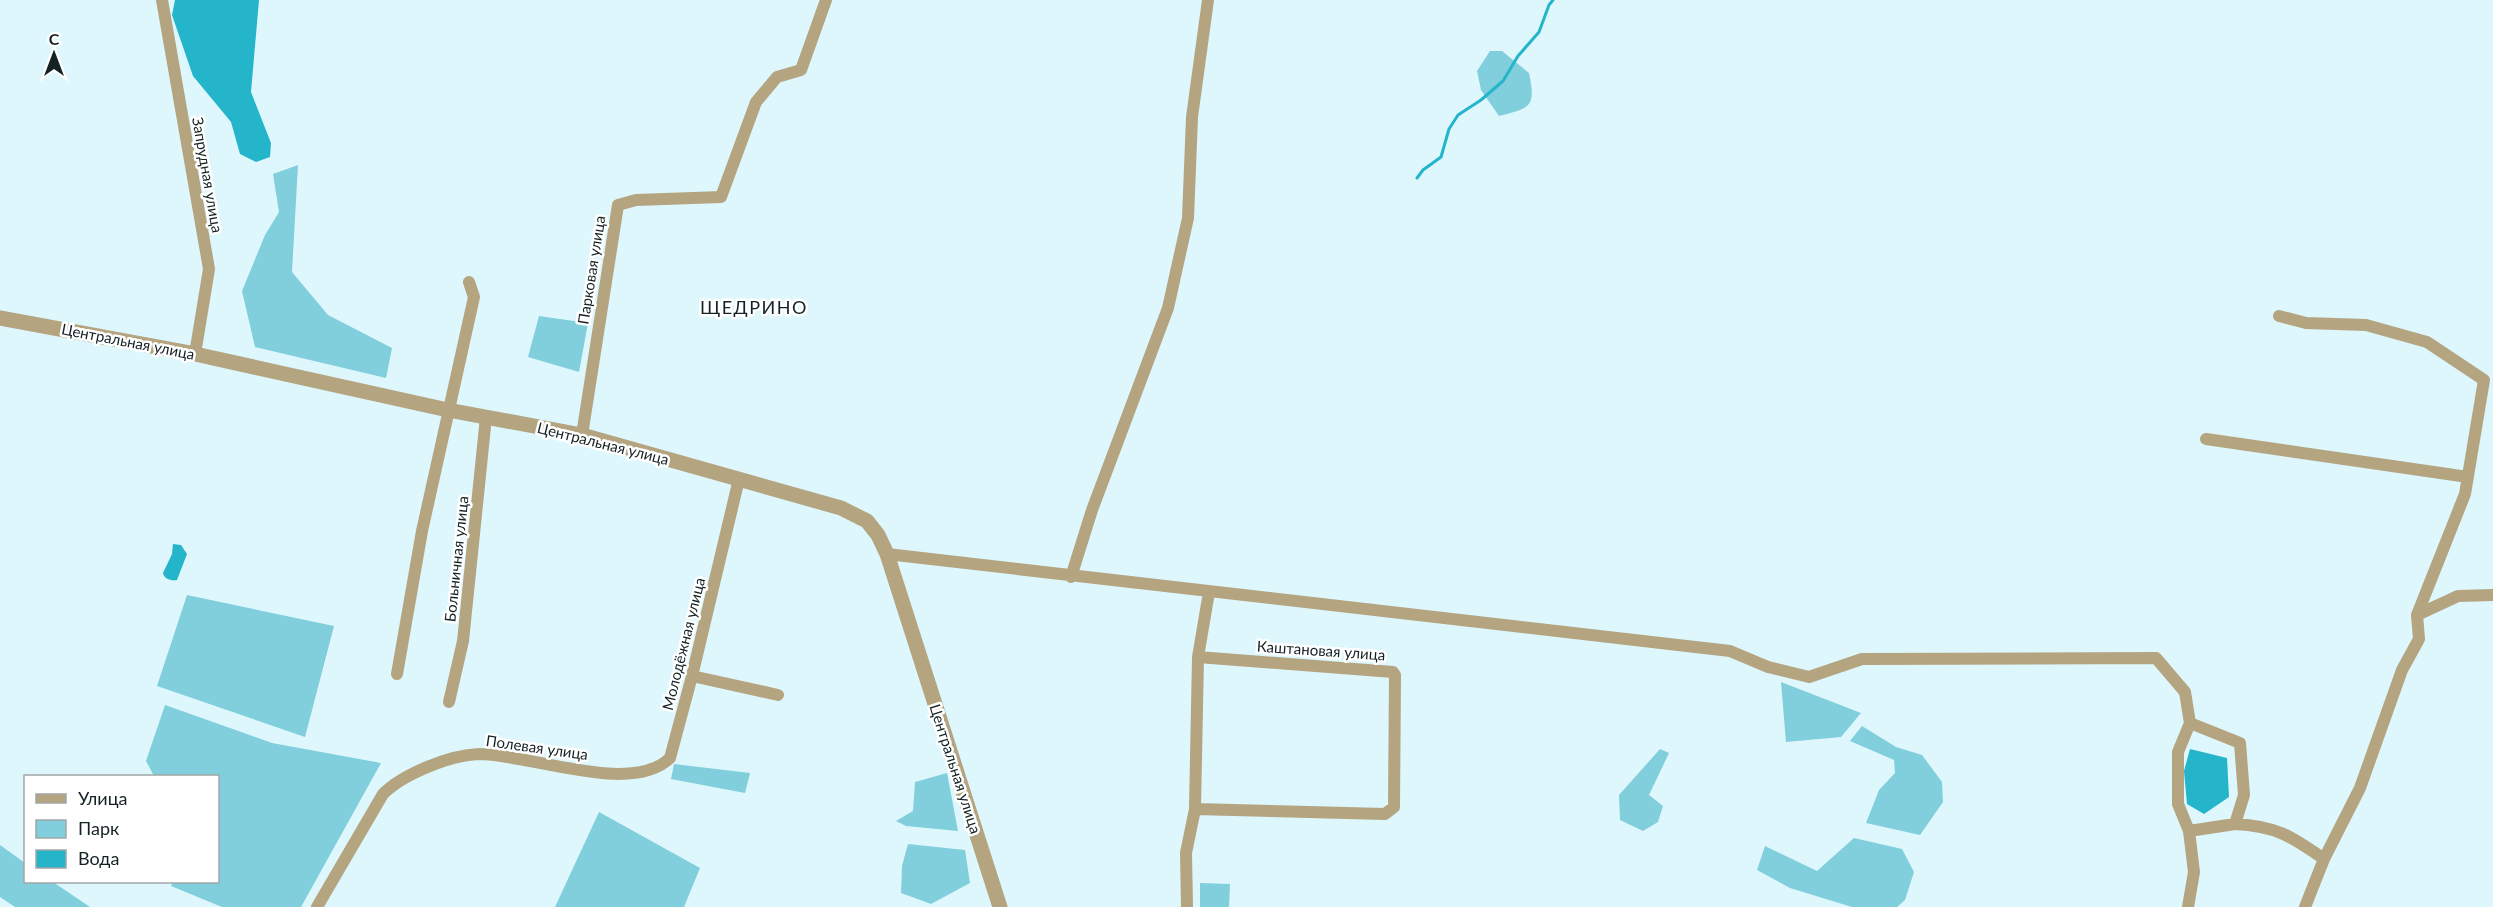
<svg xmlns="http://www.w3.org/2000/svg" width="2493" height="907" font-family="Lato,sans-serif">
  <rect width="100%" height="100%" fill="#ddf7fd"/>
  <path fill="#81cedc" d="M1490 51H1502L1529 73C1536 107 1531 108 1499 116L1481 90 1477 71Z
    M298 165 292 272 328 315 392 348 386 378 255 347 242 291 265 235 279 212 273 174Z
    M539 316 588 323 579 372 528 357Z
    M187 595 334 626 305 737 157 686Z
    M1781 682 1861 713 1841 737 1786 742Z
    M165 705 272 743 381 763 301 907H222L171 886 173 882H218V776H154L146 761Z
    M1862 726 1896 747 1922 755 1942 782 1943 802 1920 835 1866 823 1879 790 1895 773 1894 760 1850 741Z
    M1660 749 1669 753 1649 795 1663 806 1658 822 1643 831 1620 820 1619 795Z
    M674 764 750 773 745 793 671 779Z
    M947 773 958 831 906 826 896 821 913 811 915 782Z
    M599 812 700 868 684 907H555Z
    M1854 838 1902 849 1914 872 1905 900 1897 907H1852L1790 888 1757 870 1765 846 1817 871Z
    M908 844 965 850 970 883 931 904 901 893 902 866Z
    M0 845 25 863 26 882H53L90 907H15L0 897Z
    M1200 883 1230 884 1229 907H1200Z"/>
  <path fill="#25b5cb" d="M175 0H259L251 92 271 143 270 157 256 162 240 154 231 122 193 76 172 15Z
    M173 544 181 545 187 554 177 580C171 581 164 579 163 573L172 554Z
    M2190 749 2227 758 2229 797 2204 814 2187 804 2184 771Z"/>
  <g fill="none" stroke-linecap="round" stroke-linejoin="round">
    <path stroke="#25b5cb" stroke-width="3" d="M1417 178 1423 170 1441 157 1449 129 1458 115 1481 100 1503 81 1518 56 1539 32 1549 5 1553 0"/>
    <path stroke="#b4a480" stroke-width="12" d="M162 0 209 269 195 354
      M2279 316 2306 323 2366 325 2427 342 2484 380 2465 494 2417 615
      M582 435 618 205 636 200 721 197 756 102 777 77 801 70 826 0
      M2206 439 2468 477
      M887 554 1730 651 1768 667 1809 677 1862 659 2156 658 2185 692 2190 723 2178 752V804L2189 831 2194 872 2188 907
      M1071 577 1092 510 1168 308 1188 218 1192 117 1208 0
      M397 674 422 531 474 297 469 282
      M692 676 778 695
      M449 702 463 641 486 417
      M1195 809 1385 814 1394 807 1395 675 1393 672 1198 657
      M2235 824C2276 826 2291 836 2324 859
      M2189 831 2235 824 2244 795 2240 743 2190 723
      M317 907 383 794C403 774 450 755 479 754 530 754 631 796 670 758L692 676 739 479
      M1187 907 1186 853 1195 809 1198 657 1209 592
      M2305 907 2324 859 2360 788 2402 670 2419 639 2417 615 2458 596 2493 595"/>
    <path stroke="#b4a480" stroke-width="15" d="M0 318 195 354 448 410 582 435 841 508 867 521 878 535 887 554 1000 907"/>
  </g>
  <g text-anchor="middle" stroke-width="5" stroke-linejoin="round" paint-order="stroke">
    <g font-size="15" fill="#152224" stroke="#fff">
      <text transform="translate(207 175) rotate(80)" y="5">Запрудная улица</text>
      <text transform="translate(592 270) rotate(-81)" y="5">Парковая улица</text>
      <text transform="translate(128 342) rotate(11)" y="5">Центральная улица</text>
      <text transform="translate(603 444) rotate(14)" y="5">Центральная улица</text>
      <text transform="translate(457 559) rotate(-84)" y="5">Больничная улица</text>
      <text transform="translate(684 644) rotate(-76)" y="5">Молодёжная улица</text>
      <text transform="translate(1321 651) rotate(4)" y="5">Каштановая улица</text>
      <text transform="translate(537 748) rotate(8)" y="5">Полевая улица</text>
      <text transform="translate(955 769) rotate(72)" y="5">Центральная улица</text>
    </g>
    <g font-size="18" letter-spacing="1.5" fill="#152224" stroke="#fff">
      <text x="754" y="314">ЩЕДРИНО</text>
    </g>
  </g>
  <rect x="24" y="775" width="195" height="108" fill="#ffffff" stroke="#a1a7a7" stroke-width="1.5"/>
  <rect x="36" y="794" width="30" height="9" fill="#b4a480" stroke="#a1a7a7" stroke-width="1.5"/>
  <text x="78" y="805" font-size="18" fill="#152224">Улица</text>
  <rect x="36" y="820" width="30" height="18" fill="#81cedc" stroke="#a1a7a7" stroke-width="1.5"/>
  <text x="78" y="835" font-size="18" fill="#152224">Парк</text>
  <rect x="36" y="850" width="30" height="18" fill="#25b5cb" stroke="#a1a7a7" stroke-width="1.5"/>
  <text x="78" y="865" font-size="18" fill="#152224">Вода</text>
  <g transform="translate(54 54)" stroke="#ffffff" stroke-width="4.5" paint-order="stroke">
  <path d="M0-4.5L10 22L0 15L-10 22Z" fill="#152224"/>
  <text y="-9" font-size="16" font-weight="bold" text-anchor="middle" fill="#152224">С</text>
  </g>
</svg>
